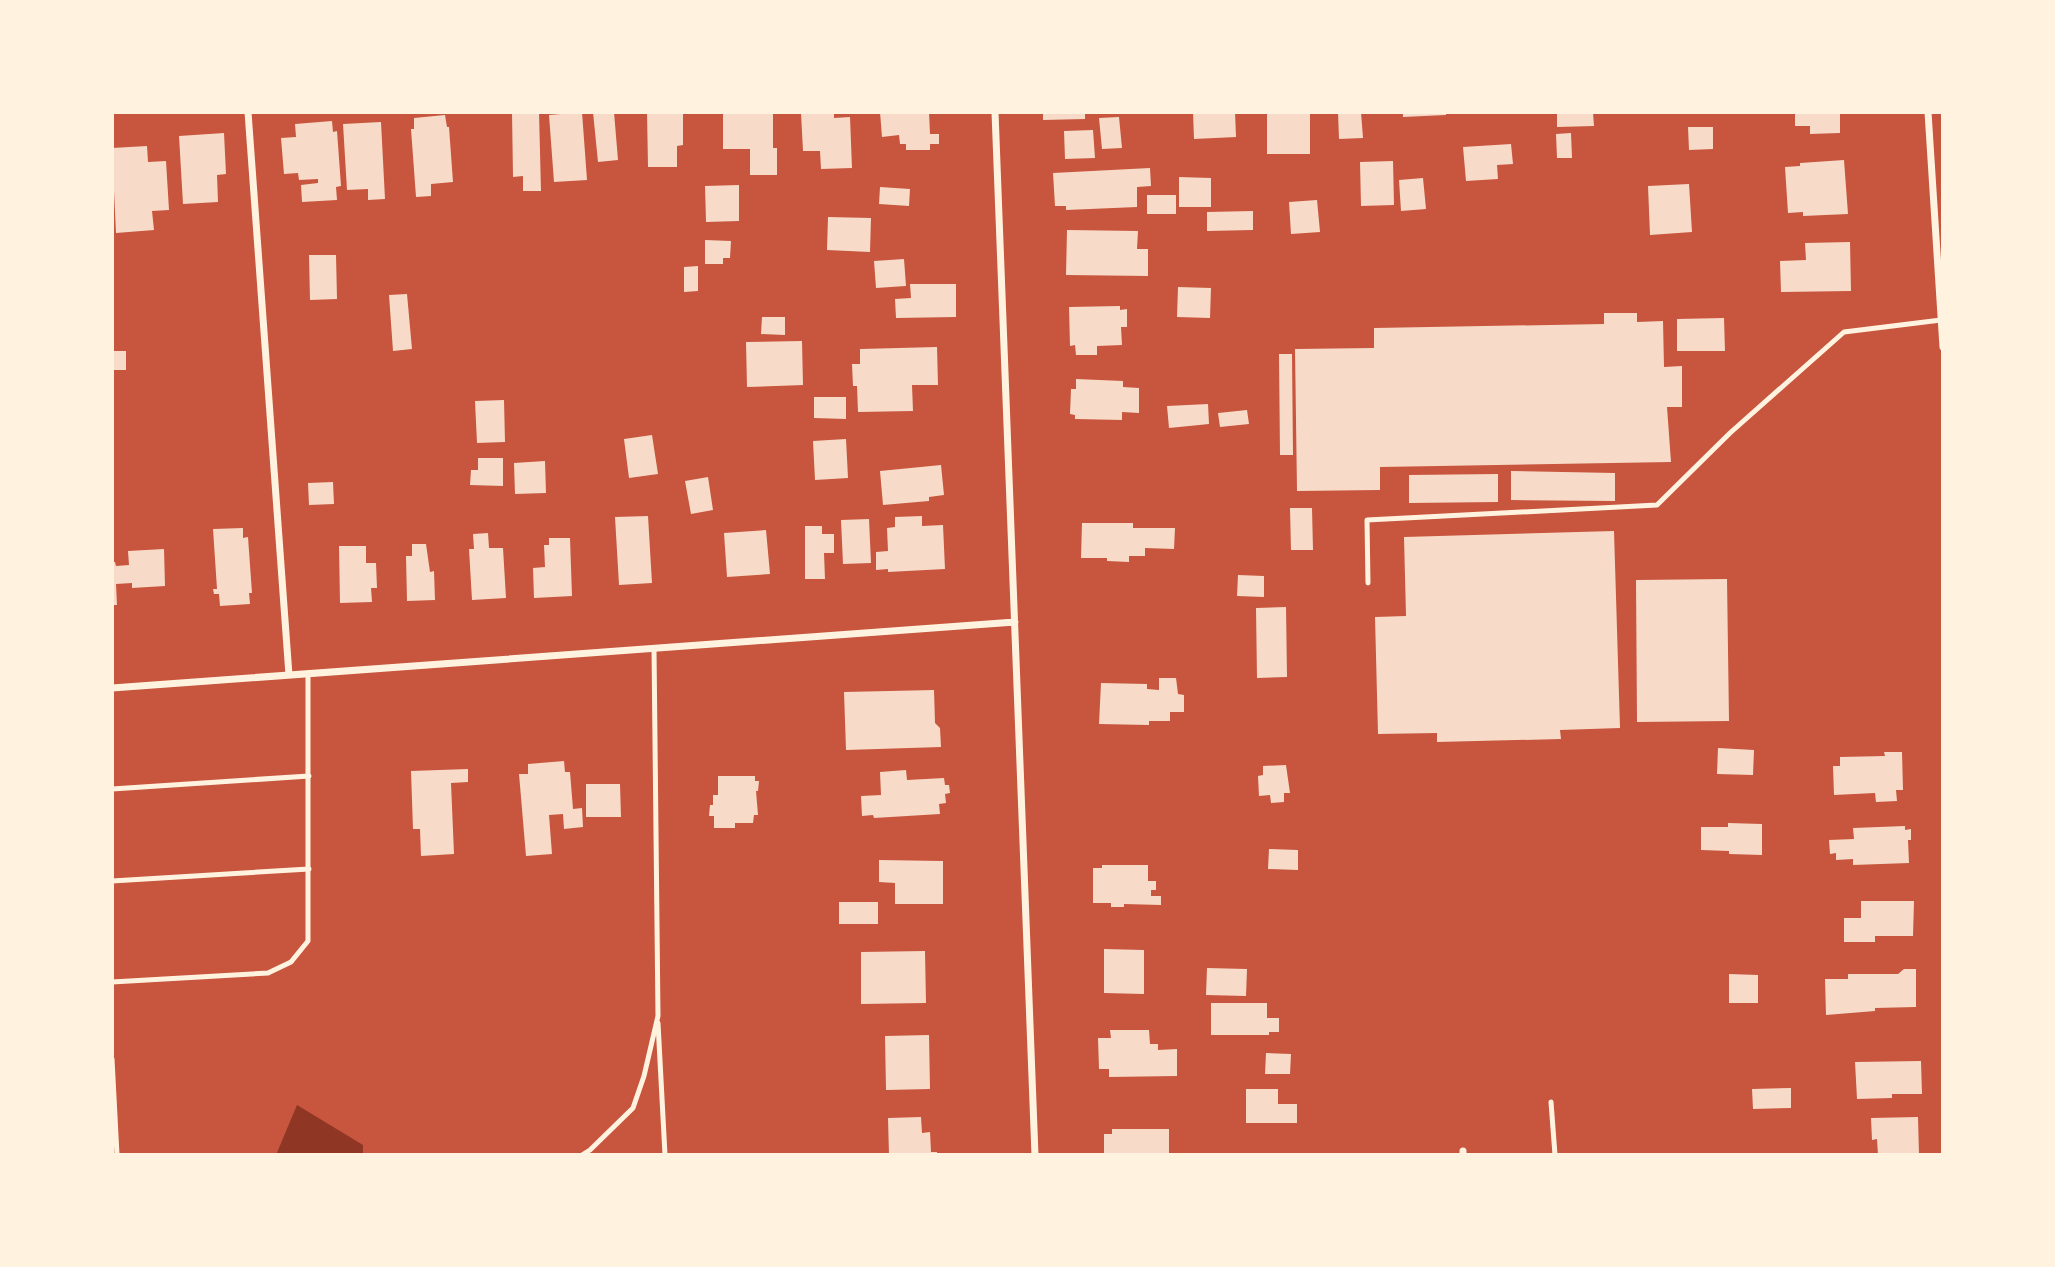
<svg xmlns="http://www.w3.org/2000/svg" width="2055" height="1267" font-family="Helvetica,sans-serif">
  <rect width="100%" height="100%" fill="#c8553d"/>
  <path fill="#8f3625" d="M297 1105 363 1145V1155H276Z"/>
  <path fill="#f7dbc8" d="M512 112H539L541 191H523V176L513 177Z
    M560 112H582L587 180 554 182 549 115 561 114Z
    M593 112H614L618 160 598 162Z
    M647 112H683V145L677 146V167H648Z
    M723 112H773V148H777V175H750V149H723Z
    M834 112V118L850 117 852 168 821 169 820 151H803L801 113Z
    M880 112H929L930 134H939V144H930V150H906V144H900L899 135 882 137Z
    M1043 112H1085V119L1043 120Z
    M1193 112H1235L1236 137 1194 139Z
    M1267 112H1310V154H1267Z
    M1338 112H1361L1363 138 1339 139Z
    M1403 112H1446V115L1403 117Z
    M1557 112H1593L1594 126 1557 127Z
    M1795 112H1840V133L1810 134V126H1795Z
    M445 115 447 127H449L453 182 431 184V196L416 197 411 129H414V118Z
    M1119 117 1122 148 1102 149 1099 118Z
    M332 121 333 132 337 131 341 186 336 187 337 200 302 202 301 185 318 183V179L299 180 298 173 284 174 281 138 296 137 295 124Z
    M381 122 385 199 368 200V189L347 190 343 124Z
    M1688 127H1713V149L1689 150Z
    M1093 130 1095 158 1065 159 1064 131Z
    M224 133 226 174 217 175 218 202 183 204 179 136Z
    M1571 133 1572 158H1557L1556 134Z
    M1511 144 1513 164 1497 165 1498 179 1466 181 1463 147Z
    M147 146 148 162 166 161 169 210 152 211 154 230 116 233 112 148Z
    M1844 160 1848 214 1803 216V212L1788 213 1785 167 1800 166V163Z
    M1393 161 1394 205 1361 206 1360 162Z
    M1150 168 1151 186 1137 187V207L1066 210V206H1055L1053 173Z
    M1179 177 1211 178V207H1179Z
    M1423 178 1426 209 1401 211 1399 180Z
    M1689 184 1692 232 1650 235 1648 186Z
    M739 185V221L706 222 705 186Z
    M880 187 910 189 909 206 879 204Z
    M1147 195H1176V214H1147Z
    M1317 200 1320 232 1291 234 1289 202Z
    M1253 211V230L1207 231V212Z
    M828 217 871 218 870 252 827 250Z
    M1067 230 1138 231 1137 249H1148V276L1066 275Z
    M705 240 731 241 730 258H723V264H705Z
    M1850 242 1851 291 1781 292 1780 261 1806 260 1805 243Z
    M309 255H336L337 299 310 300Z
    M904 259 906 286 876 288 874 261Z
    M698 266V291L684 292V267Z
    M910 284H956V317L896 318 895 299 911 298Z
    M1178 287 1211 288 1210 318 1177 317Z
    M407 294 412 349 393 351 389 295Z
    M1120 306V310L1127 309V327H1121L1122 345 1097 346V355H1076L1075 345 1070 346 1069 307Z
    M1604 313H1637V322L1663 321 1664 367 1682 366V407H1667L1671 462 1380 467V490L1297 491 1295 349 1374 348V328L1604 324Z
    M762 317H785V335L761 334Z
    M1724 318 1725 351H1677V319Z
    M802 341 803 385 747 387 746 342Z
    M937 347 938 385H912L913 411 858 412 857 386H853L852 364H860V349Z
    M112 351H126V370H112Z
    M1279 354H1292L1293 455H1280Z
    M1076 379 1123 381V387L1139 388V413L1122 412V420L1075 419V415L1070 414 1071 389H1076Z
    M814 397H846V419L814 418Z
    M504 400 505 442 477 443 475 401Z
    M1208 404 1209 424 1169 428 1167 406Z
    M1247 410 1249 424 1220 427 1218 413Z
    M652 435 658 474 629 478 624 439Z
    M846 439 848 478 815 480 813 441Z
    M478 458H503V486L470 485 471 470H478Z
    M545 461 546 493 515 494 514 463Z
    M941 465 944 495 929 497V501L883 505 880 471Z
    M1511 471 1615 473V501L1511 500Z
    M1498 474V502L1409 503V475Z
    M708 477 713 510 691 514 685 481Z
    M333 482 334 504 309 505 308 483Z
    M1290 508H1312L1313 550H1291Z
    M648 516 652 583 619 585 615 517Z
    M922 516V526L943 525 945 569 888 572V569L876 570V552L888 551 887 528 895 527V517Z
    M869 519 871 563 843 564 841 520Z
    M1082 523H1133V528H1175L1174 549 1145 548V556H1129V562L1107 561V558H1081Z
    M805 526H822V534H834V553H824L825 579H805Z
    M243 528V538L248 537 252 593H249L250 604 220 606 219 594H214L213 589H217L213 529Z
    M766 530 770 574 727 577 724 533Z
    M1614 531 1620 728 1560 730 1561 739 1437 742V733L1378 734 1375 617 1406 616 1404 537Z
    M488 533 489 548H503L506 598 472 600 469 549H474L473 534Z
    M549 538H570L572 596 534 598 533 568 545 567 544 545H549Z
    M412 544H426L430 572 434 571 435 600 407 601 406 556H412Z
    M339 546H366V563H376L377 588H371L372 602 340 603Z
    M164 549 165 586 132 588V583L116 584 117 605H112V562H115L116 566 129 565 128 551Z
    M1238 575 1264 576V597L1237 596Z
    M1727 579 1729 721 1637 722 1636 580Z
    M1286 607 1287 677 1257 678 1256 608Z
    M1159 678H1176L1178 694 1184 695V712H1170V721H1149V725L1099 724 1101 683 1147 684V689L1159 690Z
    M934 690 935 723 940 728 941 747 846 750 844 692Z
    M1718 748 1754 750 1753 775 1717 774Z
    M1884 752H1902L1903 790H1896L1897 801 1876 802 1875 793 1834 795 1833 766H1840V757L1885 756Z
    M564 761 565 772H570L573 809 582 808 583 827 564 829 563 814 549 815 552 854 526 856 519 774H528V764Z
    M1286 765 1290 793H1284V802L1271 803 1270 795 1259 796 1258 776 1263 775V766Z
    M468 769V782L451 783 454 854 421 856 420 829H413L411 771Z
    M906 770 907 780 944 778 945 785H949L950 793 945 794 946 803 939 804 940 814 874 818 873 815 862 816 861 796 881 795 880 772Z
    M718 776H755V781H759L758 791H756L758 815H754L753 823H735V828H714V816H709L710 805H713V795H718Z
    M586 784H620L621 817H586Z
    M1728 823 1762 824V855L1729 854V851L1701 850V827H1728Z
    M1905 826V830L1911 829V840H1908L1909 863 1853 865V859L1836 860V853L1830 854 1829 840 1854 839 1853 828Z
    M1269 849 1298 850V870L1268 869Z
    M879 860 943 861V904H895V883L879 882Z
    M1102 865H1148V881H1156V890H1151V896H1161V905L1124 904V907H1111V903H1093V868H1102Z
    M1861 901H1914L1913 936H1875V942H1844V918H1861Z
    M839 902H878V924H839Z
    M1104 949 1144 950V994L1104 993Z
    M925 951 926 1003 861 1004V952Z
    M1207 968 1247 969 1246 996 1206 995Z
    M1904 969H1916V1007L1875 1008V1011L1826 1015 1825 979H1848V974H1898Z
    M1729 974 1758 975V1003H1729Z
    M1211 1003H1267V1018H1279V1032H1269V1035H1211Z
    M1110 1030H1149L1150 1044H1158V1050L1177 1049V1076L1109 1077V1069H1099L1098 1038H1111Z
    M929 1035 930 1089 886 1090 885 1036Z
    M1266 1053 1291 1054 1290 1074H1265Z
    M1921 1061 1922 1094H1892V1098L1857 1099 1855 1062Z
    M1791 1088V1108L1753 1109 1752 1089Z
    M1246 1089H1278V1104H1297V1123H1246Z
    M921 1117 922 1133 930 1132 931 1152H937V1155H889L888 1118Z
    M1918 1117 1919 1155H1878L1877 1139 1872 1140 1871 1118Z
    M1112 1129H1169V1155H1104V1134H1112Z"/>
  <g fill="none" stroke-linecap="round" stroke-linejoin="round">
    <path stroke="#fff3e0" stroke-width="5" d="M1368 583 1367 520 1657 505 1730 433 1844 332 1941 320
      M112 789 309 776
      M112 881 309 869
      M112 982 268 973 291 962 308 941V673
      M658 1023 665 1155
      M112 1059 117 1155
      M1551 1102 1555 1155
      M582 1155 590 1150 633 1108 644 1076 658 1016 654 649"/>
    <path stroke="#fff3e0" stroke-width="7" d="M248 112 289 675
      M995 112 1035 1155
      M1928 112 1943 347
      M112 688 1015 622
      M1463 1151V1155"/>
  </g>
  <rect width="2055" height="1267" fill="none" stroke="#fff3e0" stroke-width="228"/>
</svg>
